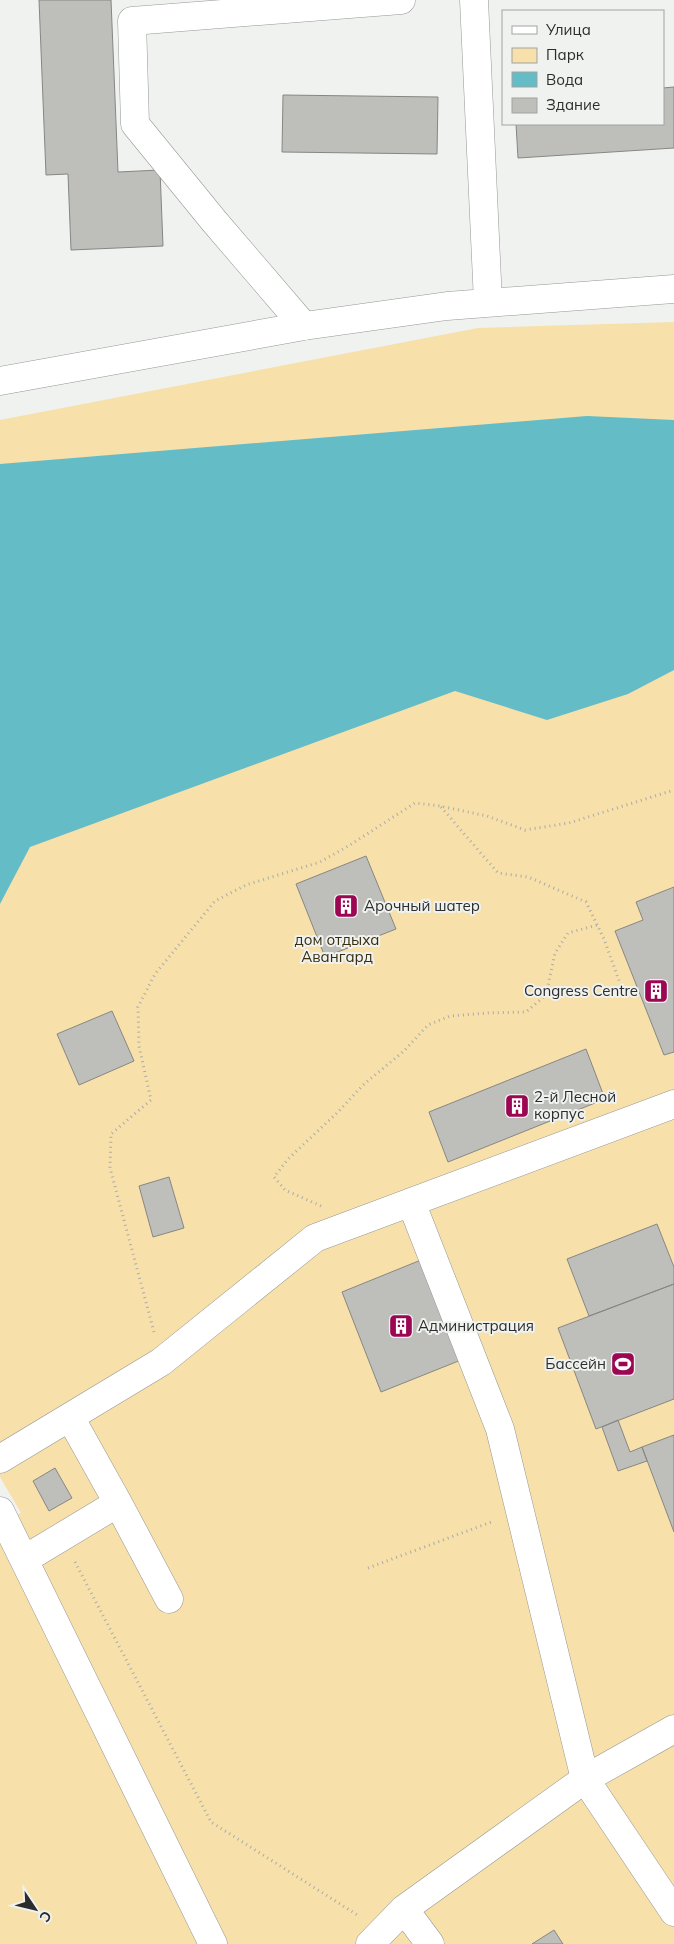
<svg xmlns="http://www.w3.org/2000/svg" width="674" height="1944" font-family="Mulish,sans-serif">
  <rect width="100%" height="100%" fill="#eff2ef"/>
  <path fill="#f7e0a9" d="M674 322V1944H0V1522L21 1513 0 1477V420L478 328Z"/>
  <path fill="#64bcc7" d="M587 416 674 420V670L628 694 547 720 455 691 30 847 0 904V464Z"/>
  <path fill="#bebfbb" stroke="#868784" d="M39 0H111L118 172 160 170 163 246 71 250 68 174 46 175Z
    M674 87V148L518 158 516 124H663V88Z
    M283 95 438 97 437 154 282 152Z
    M366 856 396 929 325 957 296 884Z
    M674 887V1052L664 1055 615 931 643 920 636 902Z
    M112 1011 134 1061 79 1085 57 1034Z
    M586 1049 605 1099 448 1162 429 1112Z
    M169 1177 184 1228 153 1237 139 1186Z
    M657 1224 674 1267V1284L589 1316 567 1259Z
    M421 1260 461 1360 381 1392 342 1292Z
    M674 1284V1399L596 1429 558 1328Z
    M618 1420 630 1452 642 1447 647 1461 618 1471 602 1427Z
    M674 1435V1532L642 1447Z
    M55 1468 72 1498 49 1511 33 1481Z
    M554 1930 563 1944H532Z"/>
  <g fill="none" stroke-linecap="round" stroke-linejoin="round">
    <defs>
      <path id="minor" d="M474 0 488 302
        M304 326 214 221 135 124 132 21 401 0
        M0 381 304 326 447 306 674 289
        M70 1417 118 1503
        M0 1459 161 1362 315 1238 674 1104
        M0 1511 213 1944
        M25 1559 118 1503 169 1599
        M674 1729 585 1779 674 1912
        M404 1909 430 1944
        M370 1944 404 1909 585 1779 500 1429 411 1202"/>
    </defs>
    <use href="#minor" stroke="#959895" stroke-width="29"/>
    <path stroke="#aaacaa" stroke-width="3" stroke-dasharray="1 4" stroke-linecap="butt" d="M441 807 498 873 528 877 586 902 604 939 621 986
      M321 1206 285 1190 274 1177 288 1159 338 1112 363 1085 404 1051 428 1025 450 1016 488 1013 526 1012 546 995 555 953 568 933 597 925
      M154 1332 110 1168 111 1134 151 1100 139 1046 138 1007 155 974 215 901 246 885 320 862 350 845 415 803 440 806 487 816 525 830 569 823 674 790
      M75 1562 211 1822 359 1916
      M368 1568 494 1521"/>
    <use href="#minor" stroke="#fff" stroke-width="28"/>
  </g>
  <defs>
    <symbol id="building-square" viewBox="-11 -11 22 22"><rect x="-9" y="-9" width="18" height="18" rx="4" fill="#9c0754" stroke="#eff2ef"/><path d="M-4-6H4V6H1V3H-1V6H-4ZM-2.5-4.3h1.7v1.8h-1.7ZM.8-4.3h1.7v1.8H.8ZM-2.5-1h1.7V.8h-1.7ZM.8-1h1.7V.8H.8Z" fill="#fff"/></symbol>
    <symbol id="stadium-square" viewBox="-11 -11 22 22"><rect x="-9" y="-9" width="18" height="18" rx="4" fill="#9c0754" stroke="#eff2ef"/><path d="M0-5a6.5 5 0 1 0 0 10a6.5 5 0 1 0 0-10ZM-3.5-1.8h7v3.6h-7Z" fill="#fff"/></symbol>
  </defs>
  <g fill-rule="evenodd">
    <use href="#building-square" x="332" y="892" width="28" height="28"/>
    <use href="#building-square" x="642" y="977" width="28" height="28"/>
    <use href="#building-square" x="503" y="1092" width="28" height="28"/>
    <use href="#building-square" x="387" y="1312" width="28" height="28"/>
    <use href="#stadium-square" x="609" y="1350" width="28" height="28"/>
  </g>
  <g text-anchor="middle" stroke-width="4" stroke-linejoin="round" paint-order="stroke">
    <g font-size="15" fill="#2b2c2b" stroke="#eff2ef" text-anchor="start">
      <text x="364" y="911">Арочный шатер</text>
      <text x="638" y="996" text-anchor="end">Congress Centre</text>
      <text x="534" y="1102">2-й Лесной<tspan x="534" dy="17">корпус</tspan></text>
      <text x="418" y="1331">Администрация</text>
      <text x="606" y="1369" text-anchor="end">Бассейн</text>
    </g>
    <g font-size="15" fill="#392d10" stroke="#eff2ef">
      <text x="337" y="945">дом отдыха<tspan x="337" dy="17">Авангард</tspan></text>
    </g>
  </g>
  <rect x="502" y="10" width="162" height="115" fill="#eff2ef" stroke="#a1a3a1"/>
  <rect x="512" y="26" width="25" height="8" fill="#ffffff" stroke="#a1a3a1"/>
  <text x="546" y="35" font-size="15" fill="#2b2c2b">Улица</text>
  <rect x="512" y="48" width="25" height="15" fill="#f7e0a9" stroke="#a1a3a1"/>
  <text x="546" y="60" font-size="15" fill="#2b2c2b">Парк</text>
  <rect x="512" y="72" width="25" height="15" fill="#64bcc7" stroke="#a1a3a1"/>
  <text x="546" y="85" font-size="15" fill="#2b2c2b">Вода</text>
  <rect x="512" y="98" width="25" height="15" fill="#bebfbb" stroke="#a1a3a1"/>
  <text x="546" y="110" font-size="15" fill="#2b2c2b">Здание</text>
  <g transform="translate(35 1909) rotate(125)" stroke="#eff2ef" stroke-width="4" paint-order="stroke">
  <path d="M0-4L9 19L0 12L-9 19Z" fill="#2b2c2b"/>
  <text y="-8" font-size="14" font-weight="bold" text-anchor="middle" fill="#2b2c2b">С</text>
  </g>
</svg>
